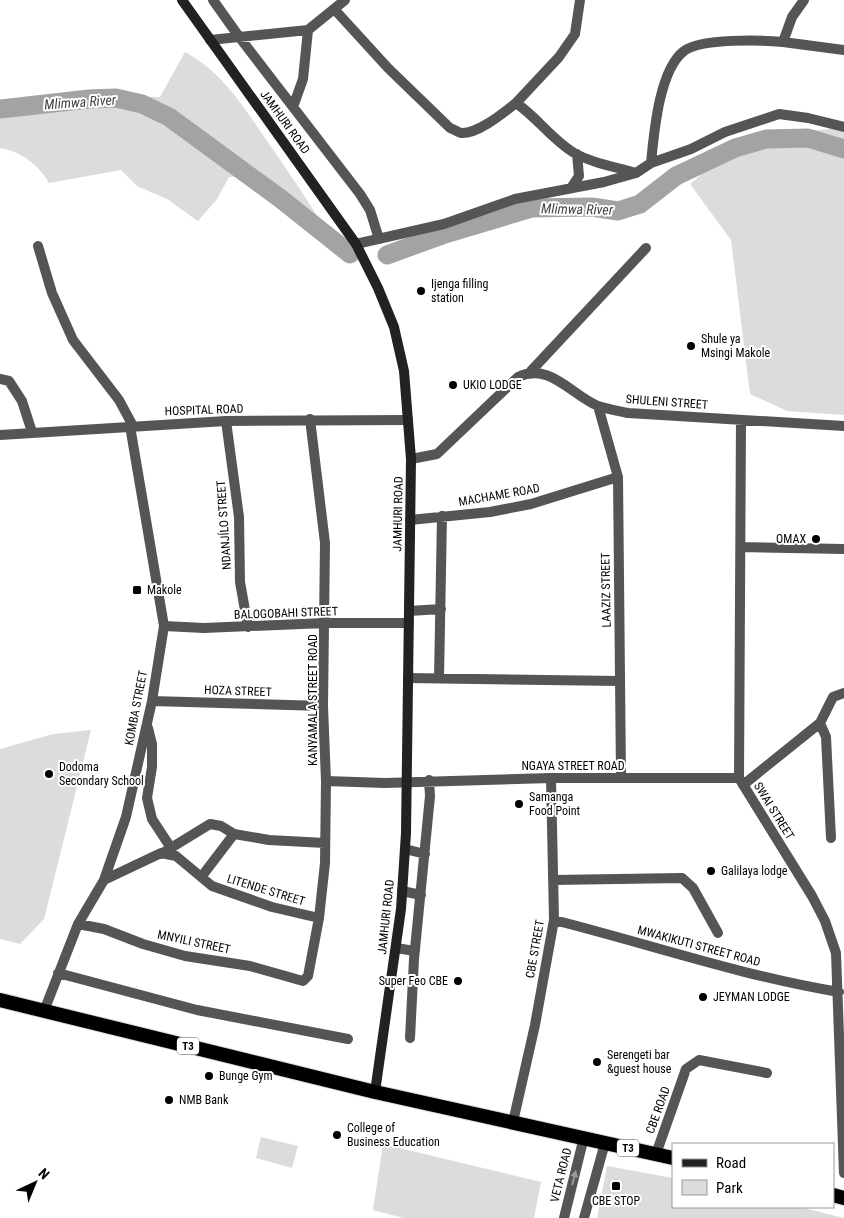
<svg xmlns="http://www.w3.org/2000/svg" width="844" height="1218" font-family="'Roboto Condensed',sans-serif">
  <rect width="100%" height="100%" fill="#fff"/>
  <path fill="#dcdcdc" d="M185 52C226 74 248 114 274 151 296 183 318 215 336 249L278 202 240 176 229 177 217 199 198 221 167 199 137 186 121 170 49 183C40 166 19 150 0 148V102L51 95 160 97Z
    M844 128V415L787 411 750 394 731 240 690 184 749 135Z
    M91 730 44 919 20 944 0 939V749L53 734Z
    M261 1137 298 1146 292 1168 256 1158Z
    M383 1144 541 1182 534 1218H403L373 1210Z
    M607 1166 673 1178V1207H800L844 1218H597Z"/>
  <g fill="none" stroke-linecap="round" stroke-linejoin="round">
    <path stroke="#a3a3a3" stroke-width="19" d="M0 109 89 99 116 98 142 104 169 117 281 199 350 254
      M387 255 442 235 532 208 592 207 618 211 640 204 676 176 735 148 766 139 808 138 844 149"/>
    <defs>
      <path id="trunk" d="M0 1000 375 1092 673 1158
        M833 1195 844 1198"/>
    </defs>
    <use href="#trunk" stroke="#dbdbdb" stroke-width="16"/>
    <path stroke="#555" stroke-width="10" d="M213 0 240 38 360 194 370 210 379 239
      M335 10 388 68 450 128C453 129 458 132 461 133 478 134 503 113 516 103 538 118 553 141 576 154 594 164 617 167 636 173
      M210 40 308 30 345 0
      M783 42 844 50
      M516 103 559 57 575 34 580 0
      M293 107 303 79 308 30
      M651 163 691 149 725 132 779 114 808 118 844 127
      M571 188 579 176 577 154
      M356 244 444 224 515 199 604 182 636 173 651 163C654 133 659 70 684 51 702 38 761 40 783 42L792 17 804 0
      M38 246 52 293 73 340 119 400 133 426
      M531 371 646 248
      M0 379 9 381 22 401 32 432
      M598 406 618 477 621 778
      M741 420 739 778 812 896 825 921 836 953 844 1173
      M226 421 239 517 240 582 248 627
      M411 459 437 454 518 377C550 362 570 394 598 406 607 409 619 411 628 413L844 426
      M410 520 490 512 531 504 618 477
      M742 547 844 549
      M409 611 441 609
      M164 626 204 628 325 623H409
      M408 678 620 681
      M439 678 442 516
      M152 701 323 706
      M820 723 826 737 831 838
      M148 728 152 744V767L147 798 152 819 171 848
      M326 781 385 783 551 778H739
      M743 785 820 723 833 697 844 693
      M405 849 425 854
      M161 854 210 824 221 826 234 834 269 840 325 843
      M202 876 234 834
      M104 880 161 853 176 856 212 886 272 907 319 918
      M553 880 682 878 693 888 718 933
      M402 891 421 895
      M554 920C649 944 742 976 839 992
      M78 924 104 929 143 944 185 956 250 966 303 981 308 976 319 918 325 863 326 781 323 706 325 543 310 419
      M396 948 415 951
      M58 973 197 1010 348 1039
      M44 1011 78 924 104 880 126 817 152 701 164 626 130 426
      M410 1038 414 959 430 796 429 780
      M513 1122 535 1025 554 920 551 778
      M656 1154 686 1069 699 1060 767 1073
      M564 1218 584 1137
      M584 1218 605 1143"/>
    <path stroke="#555" stroke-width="10" d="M0 435 226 421 408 420"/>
    <path stroke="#222" stroke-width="10" d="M182 0 356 244 378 288 394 327 404 371 411 459 406 833 401 909 375 1092"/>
    <use href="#trunk" stroke="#000" stroke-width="14"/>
  </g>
  <defs><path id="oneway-solid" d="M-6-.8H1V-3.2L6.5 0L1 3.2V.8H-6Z" transform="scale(1.25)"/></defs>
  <use fill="#999" href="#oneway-solid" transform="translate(574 1178) rotate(-76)"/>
  <g fill="#000" stroke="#fff" stroke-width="2">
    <circle cx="421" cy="291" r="5"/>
    <circle cx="691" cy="346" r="5"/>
    <circle cx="453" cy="385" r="5"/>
    <circle cx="816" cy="539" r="5"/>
    <rect x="132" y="585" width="10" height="10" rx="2.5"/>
    <circle cx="49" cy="774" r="5"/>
    <circle cx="519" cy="804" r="5"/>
    <circle cx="711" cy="871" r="5"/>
    <circle cx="458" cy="981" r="5"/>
    <circle cx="703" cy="997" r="5"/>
    <circle cx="597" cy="1062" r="5"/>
    <circle cx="209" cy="1076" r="5"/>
    <circle cx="169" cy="1100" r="5"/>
    <circle cx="337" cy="1135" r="5"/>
    <rect x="611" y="1181" width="10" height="10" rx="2.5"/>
  </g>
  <g text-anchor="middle" stroke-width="4" stroke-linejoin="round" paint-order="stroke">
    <g fill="#fff" stroke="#4c4c4c" stroke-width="1">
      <rect x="177" y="1037.5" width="22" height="17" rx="4"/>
      <rect x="617" y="1139.5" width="22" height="17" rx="4"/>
    </g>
    <g font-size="11" font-weight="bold" fill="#000">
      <text x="188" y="1050">T3</text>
      <text x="628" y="1152">T3</text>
    </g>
    <g font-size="12" fill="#000" stroke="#fff">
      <text transform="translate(285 122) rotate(54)" y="4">JAMHURI ROAD</text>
      <text transform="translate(667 402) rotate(4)" y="4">SHULENI STREET</text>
      <text transform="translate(204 410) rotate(-2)" y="4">HOSPITAL ROAD</text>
      <text transform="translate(499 495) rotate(-10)" y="4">MACHAME ROAD</text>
      <text transform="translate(398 514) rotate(-89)" y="4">JAMHURI ROAD</text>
      <text transform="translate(224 525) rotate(-94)" y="4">NDANJÍLO STREET</text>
      <text transform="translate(606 590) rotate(-91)" y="4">LAAZIZ STREET</text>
      <text transform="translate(286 613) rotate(-2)" y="4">BALOGOBAHI STREET</text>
      <text transform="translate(238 691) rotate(2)" y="4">HOZA STREET</text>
      <text transform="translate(313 700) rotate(-90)" y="4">KANYAMALA STREET ROAD</text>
      <text transform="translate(136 708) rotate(-79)" y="4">KOMBA STREET</text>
      <text x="573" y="770">NGAYA STREET ROAD</text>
      <text transform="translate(774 811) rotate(58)" y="4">SWAI STREET</text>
      <text transform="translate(266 890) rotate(17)" y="4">LITENDE STREET</text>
      <text transform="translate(386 917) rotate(-84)" y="4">JAMHURI ROAD</text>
      <text transform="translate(194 942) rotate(12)" y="4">MNYILI STREET</text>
      <text transform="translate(699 946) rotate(15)" y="4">MWAKIKUTI STREET ROAD</text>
      <text transform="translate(535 949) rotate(-80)" y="4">CBE STREET</text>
      <text transform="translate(658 1110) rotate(-70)" y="4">CBE ROAD</text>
      <text transform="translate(561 1175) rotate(-76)" y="4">VETA ROAD</text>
    </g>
    <g font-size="12" fill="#000" stroke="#fff" text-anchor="start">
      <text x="431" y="288">Ijenga filling<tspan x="431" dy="14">station</tspan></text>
      <text x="701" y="343">Shule ya<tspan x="701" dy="14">Msingi Makole</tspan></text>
      <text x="463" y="389">UKIO LODGE</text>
      <text x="806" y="543" text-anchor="end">OMAX</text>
      <text x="147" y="594">Makole</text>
      <text x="59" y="771">Dodoma<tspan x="59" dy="14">Secondary School</tspan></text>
      <text x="529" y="801">Samanga<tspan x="529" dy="14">Food Point</tspan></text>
      <text x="721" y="875">Galilaya lodge</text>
      <text x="448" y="985" text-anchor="end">Super Feo CBE</text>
      <text x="713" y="1001">JEYMAN LODGE</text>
      <text x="607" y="1059">Serengeti bar<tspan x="607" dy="14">&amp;guest house</tspan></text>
      <text x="219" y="1080">Bunge Gym</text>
      <text x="179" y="1104">NMB Bank</text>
      <text x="347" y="1132">College of<tspan x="347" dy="14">Business Education</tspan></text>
      <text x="616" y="1205" text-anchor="middle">CBE STOP</text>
    </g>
    <g font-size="14" font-style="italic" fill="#444" stroke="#fff">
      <text transform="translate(80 102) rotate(-4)" y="5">Mlimwa River</text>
      <text transform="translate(577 209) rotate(1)" y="5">Mlimwa River</text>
    </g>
  </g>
  <rect x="672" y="1143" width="162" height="65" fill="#ffffff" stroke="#999999"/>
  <rect x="682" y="1159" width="25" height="8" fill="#222222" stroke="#999999"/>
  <text x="716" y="1168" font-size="15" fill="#000000">Road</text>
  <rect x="682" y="1180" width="25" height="15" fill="#dcdcdc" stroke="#999999"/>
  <text x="716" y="1193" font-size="15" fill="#000000">Park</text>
  <g transform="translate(35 1183) rotate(44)" stroke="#ffffff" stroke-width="4" paint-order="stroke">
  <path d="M0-4L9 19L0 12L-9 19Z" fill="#000000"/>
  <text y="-8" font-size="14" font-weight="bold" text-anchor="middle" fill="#000000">N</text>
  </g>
</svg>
